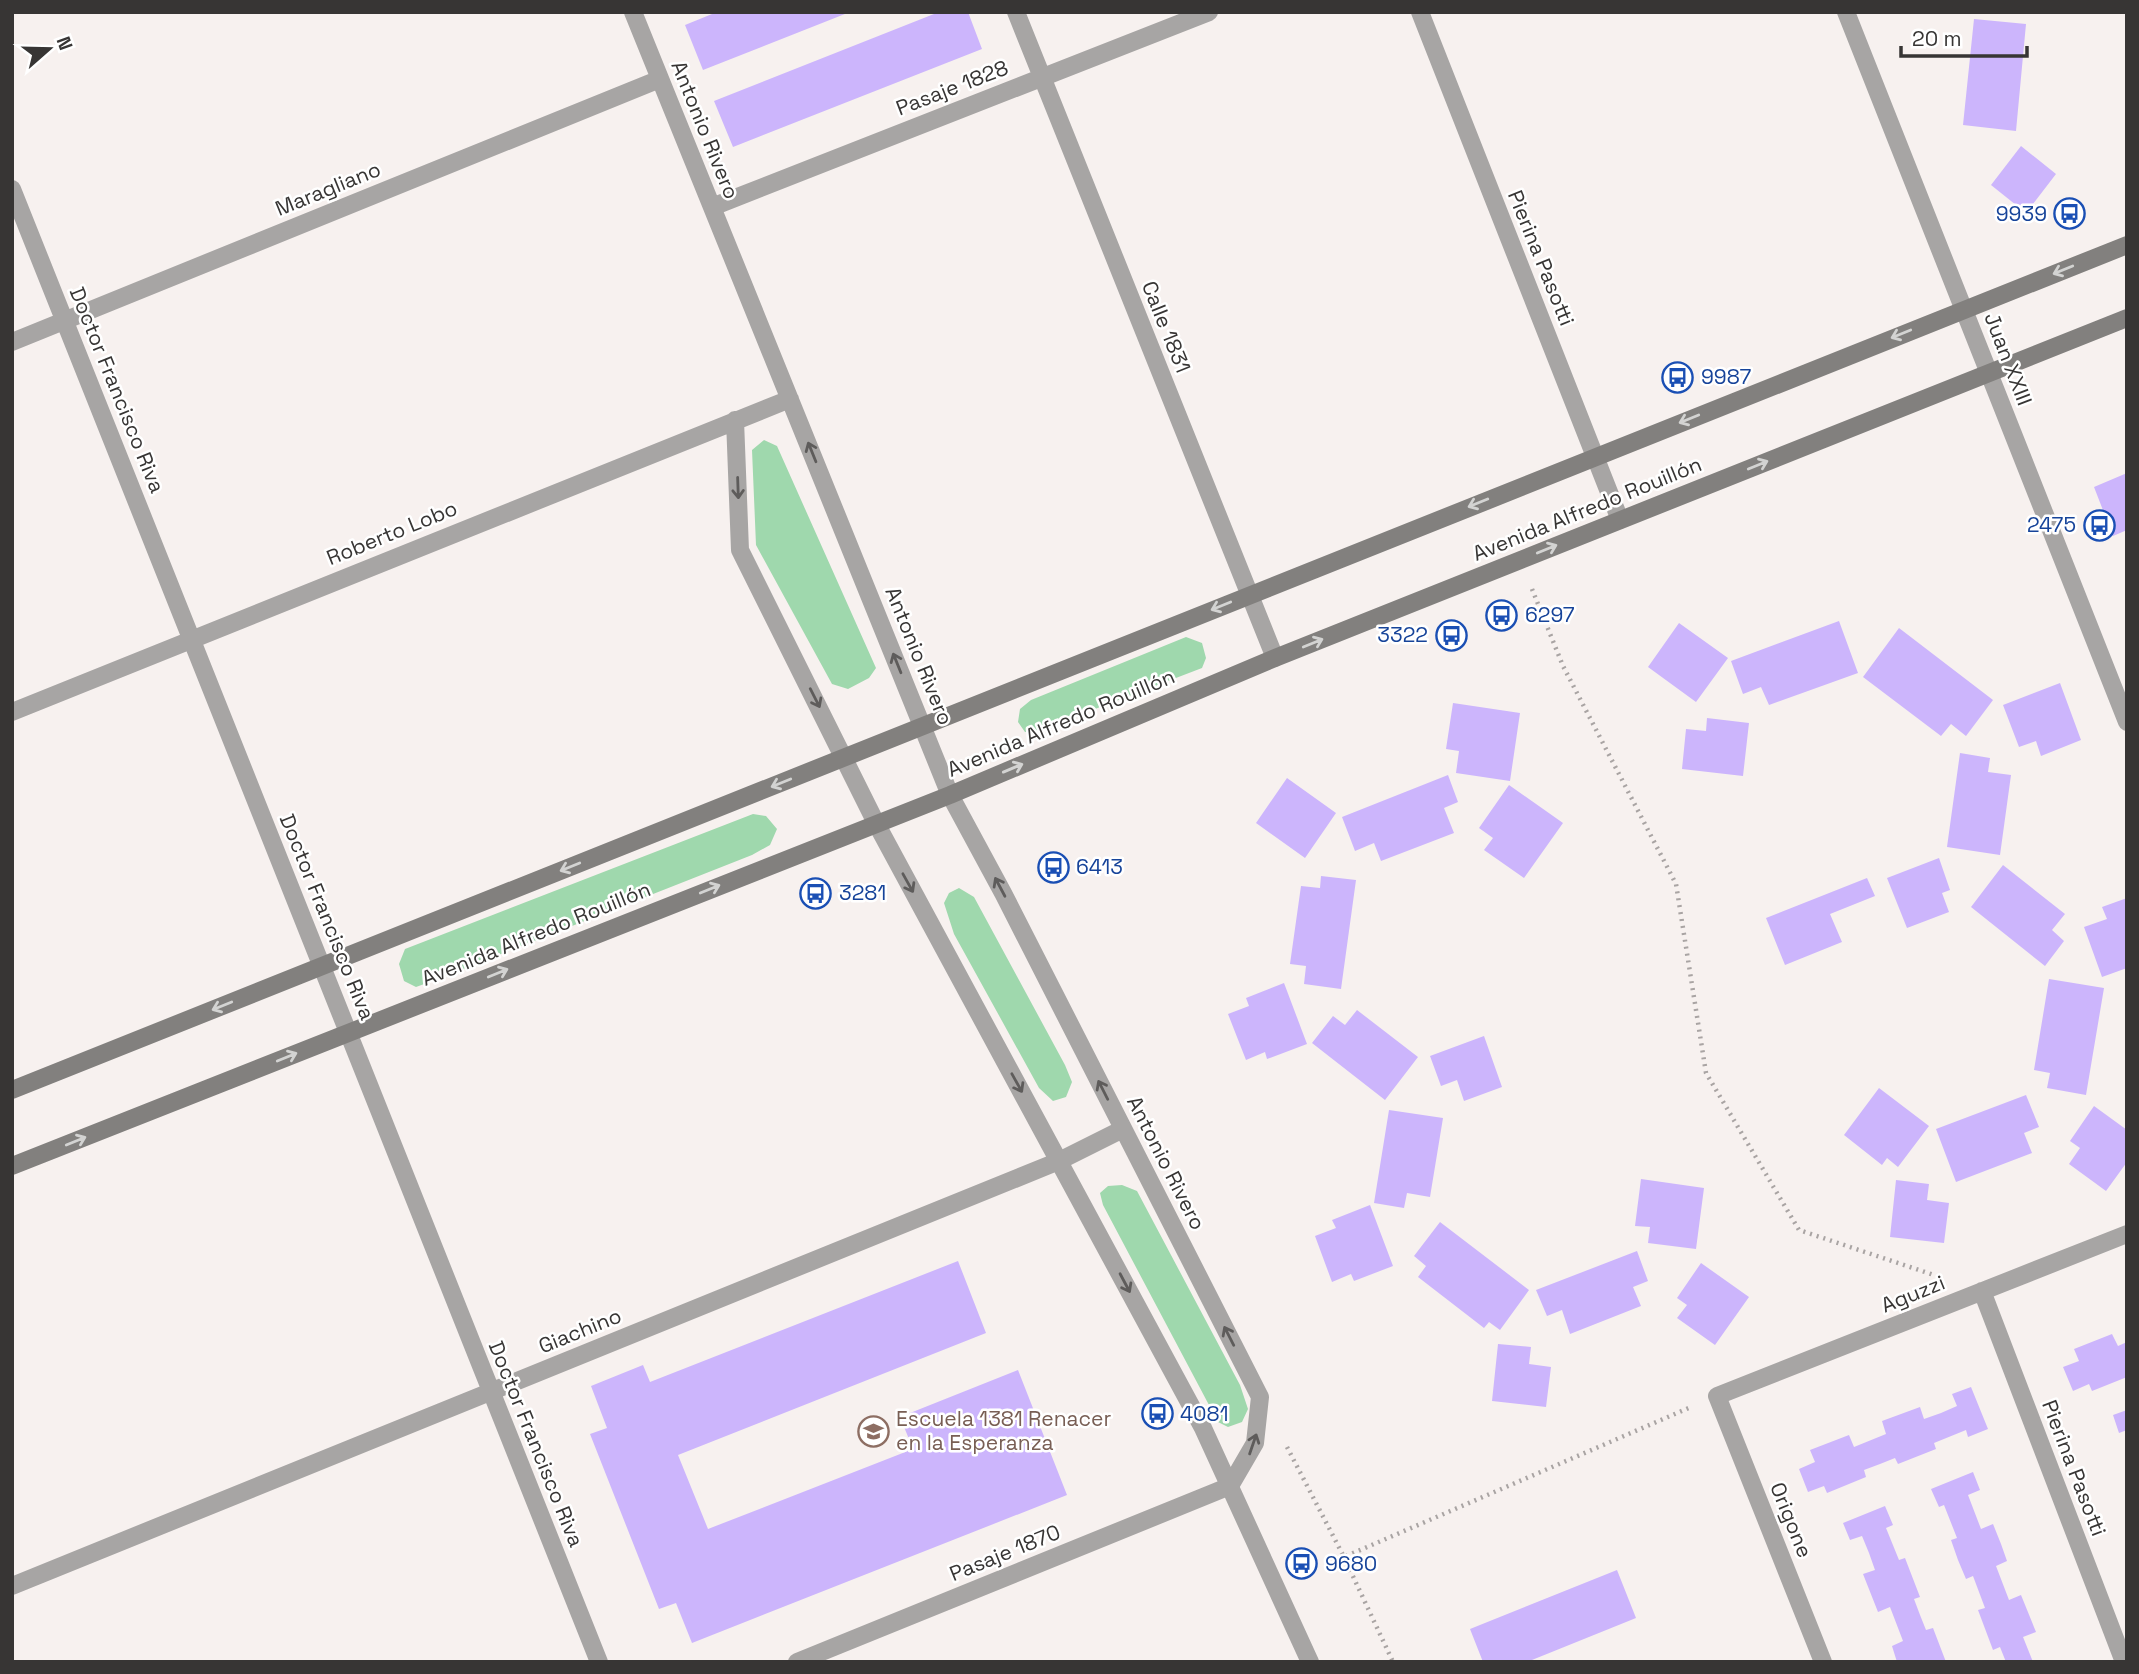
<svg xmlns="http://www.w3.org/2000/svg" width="2139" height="1674" font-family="'Space Grotesk',sans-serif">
  <rect width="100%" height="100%" fill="#f7f1ef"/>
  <path fill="#9fd8ad" d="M764 440 777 446 876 668 869 678 848 689 832 684 756 545 752 450Z
    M1186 637 1202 643 1206 658 1202 668 1035 732H1025L1018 722 1020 709 1031 700Z
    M753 814 766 816 777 829 770 845 752 855 438 979 416 987 404 981 399 964 405 949Z
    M959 888 974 897 1065 1065 1072 1082 1066 1097 1053 1101 1039 1088 954 934 944 903 949 893Z
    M1122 1185 1137 1191 1240 1385 1248 1409 1242 1422 1228 1427 1218 1422 1103 1205 1100 1193 1108 1186Z"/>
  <path fill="#ccb5fc" d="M717 12H850L703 70 685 25Z
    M939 12H968L982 49 733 147 714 101Z
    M1974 19 2026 24 2016 131 1963 125Z
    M2021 146 2056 174 2026 213 1991 185Z
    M2127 473V530L2113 536 2094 487Z
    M1839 621 1858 673 1769 705 1761 687 1743 694 1731 661Z
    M1679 623 1728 658 1696 702 1648 667Z
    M1899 628 1993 700 1966 736 1951 724 1941 736 1863 677Z
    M2060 683 2081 740 2041 756 2036 741 2019 747 2003 705Z
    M1453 703 1520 713 1510 781 1456 773 1459 751 1446 749Z
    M1707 718 1749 723 1743 776 1682 769 1686 729 1706 731Z
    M1960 753 1990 758 1988 772 2011 775 2000 855 1947 847Z
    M1448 775 1458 802 1444 808 1454 833 1381 861 1374 843 1355 851 1342 817Z
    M1287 778 1336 813 1305 858 1256 823Z
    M1509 785 1563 823 1524 878 1484 850 1493 838 1479 828Z
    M1939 858 1950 890 1942 893 1949 912 1907 928 1887 878Z
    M2003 865 2065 914 2052 930 2064 941 2045 966 1971 907Z
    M1321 876 1356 880 1341 989 1304 984 1306 966 1290 964 1301 886 1320 888Z
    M1867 878 1875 896 1830 914 1842 942 1785 965 1766 918Z
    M2127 898V968L2102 977 2084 927 2107 919 2102 907Z
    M2049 979 2104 988 2086 1095 2047 1088 2050 1073 2034 1070Z
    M1284 983 1307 1044 1267 1059 1265 1052 1246 1060 1228 1014 1249 1006 1246 998Z
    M1357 1010 1418 1057 1385 1100 1312 1043 1333 1016 1345 1025Z
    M1484 1036 1502 1087 1464 1101 1457 1080 1441 1086 1430 1056Z
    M1879 1088 1929 1126 1898 1167 1887 1158 1882 1165 1844 1135Z
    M2026 1095 2039 1127 2024 1133 2032 1153 1956 1182 1936 1129Z
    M2094 1106 2127 1130V1162L2106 1191 2069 1164 2080 1148 2070 1141Z
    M1389 1110 1443 1118 1430 1197 1407 1193 1404 1208 1374 1203Z
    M1641 1179 1704 1188 1696 1249 1648 1243 1650 1227 1635 1226Z
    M1896 1180 1929 1184 1927 1200 1949 1203 1944 1243 1890 1237Z
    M1370 1205 1393 1266 1354 1281 1351 1274 1332 1282 1315 1236 1336 1228 1332 1220Z
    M1440 1222 1529 1290 1500 1330 1489 1322 1484 1328 1418 1277 1426 1266 1414 1256Z
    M1637 1251 1648 1281 1633 1287 1641 1306 1570 1334 1562 1310 1547 1316 1536 1290Z
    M958 1261 986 1333 678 1455 708 1529 913 1449 900 1417 1018 1370 1067 1495 692 1643 676 1603 659 1609 590 1434 607 1428 591 1386 643 1365 650 1382Z
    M1701 1263 1749 1297 1715 1345 1677 1318 1687 1305 1677 1298Z
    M2112 1334 2118 1346 2127 1342V1377L2092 1391 2089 1384 2073 1391 2063 1367 2079 1361 2074 1349Z
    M1498 1344 1531 1347 1529 1364 1551 1367 1546 1407 1492 1401Z
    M1971 1387 1988 1429 1968 1437 1966 1430 1934 1443 1936 1449 1898 1464 1895 1458 1880 1464 1864 1470 1866 1477 1827 1493 1824 1486 1808 1492 1799 1469 1815 1462 1810 1450 1849 1435 1854 1447 1886 1434 1882 1421 1920 1407 1924 1419 1941 1413 1957 1406 1952 1394Z
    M2127 1410V1430L2119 1433 2113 1415Z
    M1973 1472 1980 1490 1968 1495 1981 1529 1993 1524 2001 1544 2007 1561 1996 1566 2009 1600 2021 1595 2036 1632 2023 1637 2033 1662H2006L2000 1647 1993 1650 1978 1610 1985 1608 1973 1576 1966 1579 1958 1560 1951 1540 1957 1538 1944 1505 1939 1507 1931 1489Z
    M1885 1506 1893 1525 1886 1528 1899 1560 1905 1558 1920 1597 1914 1599 1920 1615 1926 1630 1933 1628 1946 1662H1897L1892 1646 1903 1641 1890 1607 1878 1612 1863 1574 1875 1570 1869 1553 1862 1536 1850 1540 1843 1523Z
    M1617 1570 1636 1618 1527 1662H1483L1470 1629Z"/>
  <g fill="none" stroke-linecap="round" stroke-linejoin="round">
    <path stroke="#a9a4a3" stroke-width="4.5" stroke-dasharray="2 5" stroke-linecap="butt" d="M1532 589 1563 666 1676 884 1706 1073 1799 1230 1934 1275
      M1287 1447 1344 1557 1691 1407
      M1344 1557 1393 1662"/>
    <path stroke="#a7a5a4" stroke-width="18" d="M633 12 950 795 1003 893 1260 1397 1255 1443 1230 1486
      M1016 12 1275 658
      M1420 12 1620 520
      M1846 12 2127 722
      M12 189 599 1662
      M712 207 1209 12
      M12 342 660 79
      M735 420 740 550 876 823 1203 1428 1310 1662
      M12 712 790 399
      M1982 1291 2124 1662
      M12 1586 1059 1161 1123 1129
      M797 1662 1230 1486
      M1823 1662 1717 1396 2127 1234"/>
    <path stroke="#82807e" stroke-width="18" d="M12 1090 2127 245
      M12 1166 950 795 1275 658 2127 318"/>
  </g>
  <defs><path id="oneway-shaft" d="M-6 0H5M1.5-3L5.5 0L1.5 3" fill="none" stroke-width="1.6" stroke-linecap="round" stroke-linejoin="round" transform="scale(1.75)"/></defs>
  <g stroke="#d3d3d2">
    <use href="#oneway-shaft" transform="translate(2063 270) rotate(158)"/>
    <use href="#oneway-shaft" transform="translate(1901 334) rotate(158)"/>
    <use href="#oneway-shaft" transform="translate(1689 419) rotate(158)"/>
    <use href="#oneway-shaft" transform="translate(1758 465) rotate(-22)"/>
    <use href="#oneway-shaft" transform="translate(1478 503) rotate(158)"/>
    <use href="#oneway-shaft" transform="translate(1547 549) rotate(-22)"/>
    <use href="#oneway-shaft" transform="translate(1221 606) rotate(158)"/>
    <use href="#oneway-shaft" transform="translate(1313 643) rotate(-22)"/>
    <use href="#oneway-shaft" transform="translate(1013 768) rotate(-23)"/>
    <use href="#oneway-shaft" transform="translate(781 783) rotate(158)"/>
    <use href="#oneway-shaft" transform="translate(570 867) rotate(158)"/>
    <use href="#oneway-shaft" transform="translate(710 889) rotate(-22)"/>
    <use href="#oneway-shaft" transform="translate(498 973) rotate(-22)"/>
    <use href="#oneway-shaft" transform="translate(222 1006) rotate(158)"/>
    <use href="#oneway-shaft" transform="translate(287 1057) rotate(-22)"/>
    <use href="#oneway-shaft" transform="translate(76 1141) rotate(-22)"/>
  </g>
  <g stroke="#5e5c5b">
    <use href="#oneway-shaft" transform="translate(812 452) rotate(-112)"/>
    <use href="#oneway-shaft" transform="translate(738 488) rotate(88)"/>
    <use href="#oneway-shaft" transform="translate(897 663) rotate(-112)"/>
    <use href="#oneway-shaft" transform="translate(815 698) rotate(63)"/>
    <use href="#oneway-shaft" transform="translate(908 883) rotate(61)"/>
    <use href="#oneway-shaft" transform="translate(1000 887) rotate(-118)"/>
    <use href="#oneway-shaft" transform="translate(1017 1083) rotate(61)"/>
    <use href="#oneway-shaft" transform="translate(1103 1090) rotate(-117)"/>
    <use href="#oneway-shaft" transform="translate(1125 1283) rotate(62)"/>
    <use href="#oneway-shaft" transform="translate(1229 1336) rotate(-117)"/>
    <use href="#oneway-shaft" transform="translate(1253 1444) rotate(-71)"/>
  </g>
  <defs>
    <symbol id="bus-ring" viewBox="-11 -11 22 22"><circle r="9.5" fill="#fff" stroke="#1a4fb4" stroke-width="1.5"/><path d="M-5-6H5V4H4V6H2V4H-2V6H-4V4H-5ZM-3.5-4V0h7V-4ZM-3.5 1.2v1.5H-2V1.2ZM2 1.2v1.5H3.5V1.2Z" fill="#1a4fb4"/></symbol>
    <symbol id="school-ring" viewBox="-11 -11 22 22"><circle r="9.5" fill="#fff" stroke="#8d6e63" stroke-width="1.5"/><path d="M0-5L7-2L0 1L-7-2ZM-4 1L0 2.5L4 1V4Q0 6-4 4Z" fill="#8d6e63"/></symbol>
  </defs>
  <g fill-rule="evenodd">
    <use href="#bus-ring" x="2052" y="196" width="35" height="35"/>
    <use href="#bus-ring" x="1660" y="360" width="35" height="35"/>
    <use href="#bus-ring" x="2082" y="508" width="35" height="35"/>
    <use href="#bus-ring" x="1484" y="598" width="35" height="35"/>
    <use href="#bus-ring" x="1434" y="618" width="35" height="35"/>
    <use href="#bus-ring" x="1036" y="850" width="35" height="35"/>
    <use href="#bus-ring" x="798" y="876" width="35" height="35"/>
    <use href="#bus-ring" x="1140" y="1396" width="35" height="35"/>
    <use href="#school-ring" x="856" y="1414" width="35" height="35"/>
    <use href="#bus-ring" x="1284" y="1546" width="35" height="35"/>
  </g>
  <g text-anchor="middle" stroke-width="5" stroke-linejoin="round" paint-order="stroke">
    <g font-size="21" fill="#373534" stroke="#fff">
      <text transform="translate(952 88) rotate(-21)" y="7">Pasaje 1828</text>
      <text transform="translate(705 130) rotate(68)" y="7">Antonio Rivero</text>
      <text transform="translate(328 189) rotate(-22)" y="7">Maragliano</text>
      <text transform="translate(1541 258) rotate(68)" y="7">Pierina Pasotti</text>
      <text transform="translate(1166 327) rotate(68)" y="7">Calle 1831</text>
      <text transform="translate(2008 359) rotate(69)" y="7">Juan XXIII</text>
      <text transform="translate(117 390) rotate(68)" y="7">Doctor Francisco Riva</text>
      <text transform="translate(1587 509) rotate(-22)" y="7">Avenida Alfredo Rouillón</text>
      <text transform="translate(392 533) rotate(-22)" y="7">Roberto Lobo</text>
      <text transform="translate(919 656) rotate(68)" y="7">Antonio Rivero</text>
      <text transform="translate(1061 723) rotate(-23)" y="7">Avenida Alfredo Rouillón</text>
      <text transform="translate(327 917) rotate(68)" y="7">Doctor Francisco Riva</text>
      <text transform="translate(536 934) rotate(-22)" y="7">Avenida Alfredo Rouillón</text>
      <text transform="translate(1166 1163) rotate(63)" y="7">Antonio Rivero</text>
      <text transform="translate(1913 1294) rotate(-22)" y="7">Aguzzi</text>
      <text transform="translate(580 1331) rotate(-22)" y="7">Giachino</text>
      <text transform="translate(536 1444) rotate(68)" y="7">Doctor Francisco Riva</text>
      <text transform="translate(2074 1468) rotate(69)" y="7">Pierina Pasotti</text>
      <text transform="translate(1791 1520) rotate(68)" y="7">Origone</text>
      <text transform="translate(1005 1553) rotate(-22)" y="7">Pasaje 1870</text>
    </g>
    <g font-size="21" fill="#164399" stroke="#fff" text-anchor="start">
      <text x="2047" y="221" text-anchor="end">9939</text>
      <text x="1701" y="384">9987</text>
      <text x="2076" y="532" text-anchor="end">2475</text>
      <text x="1525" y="622">6297</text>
      <text x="1428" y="642" text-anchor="end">3322</text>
      <text x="1076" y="874">6413</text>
      <text x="839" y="900">3281</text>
      <text x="1180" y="1421">4081</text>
      <text x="1325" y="1571">9680</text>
    </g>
    <g font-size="21" fill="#785e54" stroke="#fff" text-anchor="start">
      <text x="896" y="1426">Escuela 1381 Renacer<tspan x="896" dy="24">en la Esperanza</tspan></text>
    </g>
  </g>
  <rect width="2139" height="1674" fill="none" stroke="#373534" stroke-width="28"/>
  <g transform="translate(49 49) rotate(70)" stroke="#ffffff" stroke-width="5" paint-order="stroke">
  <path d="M0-5L12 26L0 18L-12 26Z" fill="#373534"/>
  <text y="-10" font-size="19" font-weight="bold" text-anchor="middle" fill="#373534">N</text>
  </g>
  <path d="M1901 46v10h126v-10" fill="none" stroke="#373534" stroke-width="3.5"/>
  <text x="1912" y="46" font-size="21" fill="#373534" stroke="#ffffff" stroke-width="5" paint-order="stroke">20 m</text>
</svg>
